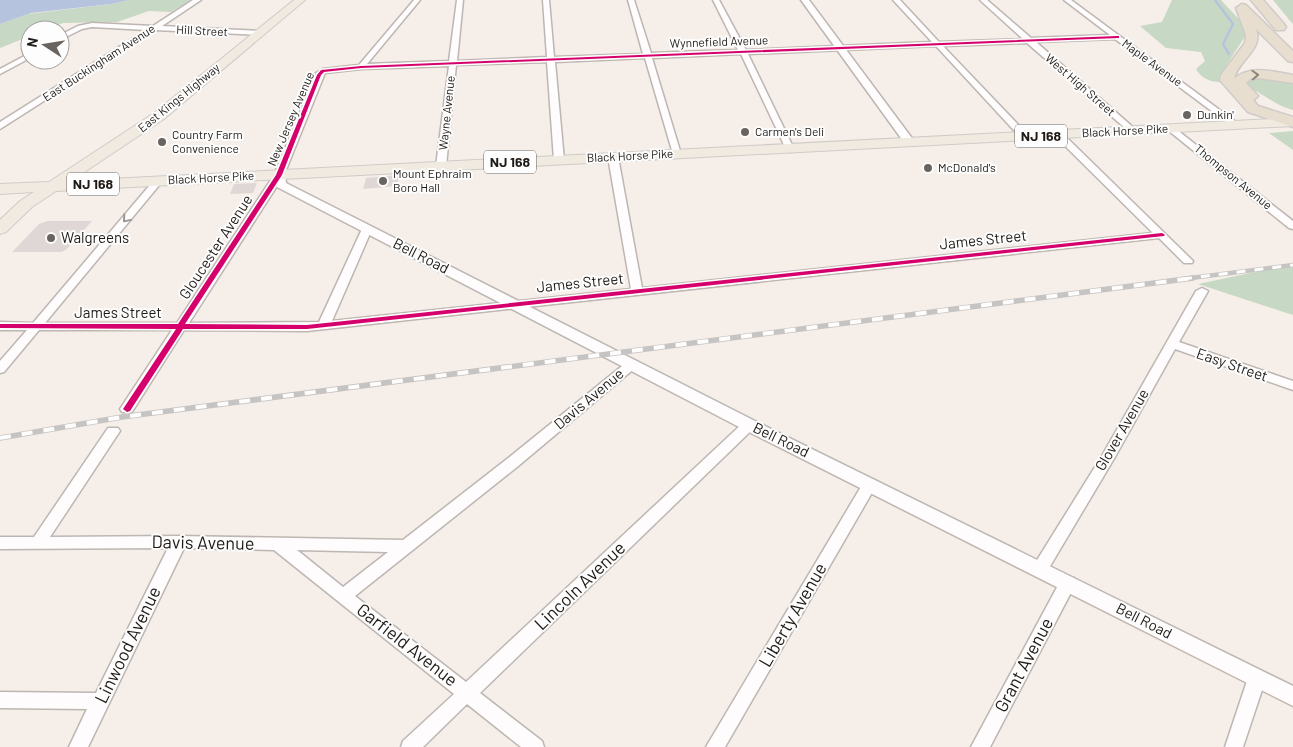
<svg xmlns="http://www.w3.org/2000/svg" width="1293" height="747" font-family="Barlow,sans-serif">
  <rect width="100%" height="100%" fill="#f6eee8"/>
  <path fill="#c7d9c4" d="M129 0H191L171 12 149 11 117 22 63 23 44 30H30V36L0 48V24L28 14 111 4Z
    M1172 0H1221L1249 30 1226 66 1247 80 1259 76 1293 82V110C1275 106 1262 92 1245 86 1227 79 1207 88 1196 69L1205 61 1201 52 1166 48 1140 26 1162 22Z
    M1273 0H1293V24L1291 22Z
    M1293 131V150L1269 133Z
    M1293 264V315L1198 284Z"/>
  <path fill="#b6c3de" d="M0 0H129L111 4 31 13 0 24Z"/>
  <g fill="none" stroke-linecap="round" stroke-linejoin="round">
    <path stroke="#b6c3de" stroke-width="2.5" d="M1215 0 1233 24 1223 44 1229 54"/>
  </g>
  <path fill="#ded7d5" d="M397 175 399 176 397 186 363 189 366 178Z
    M257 183 253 193 230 194 234 184Z
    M47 221H92L66 250 61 252H12L39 224Z"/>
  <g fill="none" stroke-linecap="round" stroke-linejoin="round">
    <defs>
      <path id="minor" d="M193 0H201L162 26 259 31 263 33 259 35 155 30 0 129V122L146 30 92 27 82 29 60 40V35L78 26 92 23 153 26Z
        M414 0H420L367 64 449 61 457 0H463L457 61 547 57 543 0H549L554 57 643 54 628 0H634L651 53 738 50 713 0H719L746 50 932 42 893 0H900L939 42 1023 39 980 0H987L1031 38 1110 35 1064 0H1071L1240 125 1233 127 1115 39 1036 42 1135 129V133L1132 134 1027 43 943 46 1028 135 1029 137 1025 140 1022 139 936 46 748 54 794 149 790 152 786 149 741 54 652 58 681 154 677 157 673 154 645 58 555 62 564 160 559 163 554 160 547 62 456 65 446 166 441 169 436 166 449 66 361 69 325 73 284 175 189 323 319 322 362 229 367 226 372 229 332 321 631 289 608 157 613 154 618 157 642 288 1153 233 1056 137V133H1062L1193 261 1192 263H1184L1159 238 307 331 184 330 132 412H122L120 409 172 330H39L4 372 0 373V361L27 330H0V322L33 323 155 179 158 178 163 181 161 183 45 323H177L274 175 316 73 323 69 359 65Z
        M30 53V58L0 74V69Z
        M1172 126 1293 221V229L1289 228 1169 131 1168 129Z
        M1202 288 1208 291 1179 342 1293 381V390L1175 349 1115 457 1046 573 1040 575 1034 573 1032 569 1034 565 1103 454 1196 291Z
        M631 361 637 365 635 368 517 467 355 596 466 682 744 422H754L756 425 754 428 480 693 542 741 544 747H521L467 704 423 747H401L403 741 454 694 274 550 184 548 88 747H69L87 709 0 708V692L96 693 168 548 0 549V537H34L108 428H118L120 431 50 537 179 536 403 540 507 459 627 362ZM297 550 388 552 343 587Z
        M870 479 875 480 877 484 725 747H706L865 480Z
        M1068 577 1074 578 1076 583 990 747H971L1062 578Z
        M1257 670 1263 673 1266 678 1243 747H1225L1248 678 1251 673Z"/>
      <path id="tertiary" d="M801 0H809L914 141 915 143 914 145H906Z
        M279 172 285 175 286 183 755 421 1293 686V706L743 429 277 187 273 175Z"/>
      <path id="primary" d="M294 0H305L164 119 71 181 1293 118V126L56 191 32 207 6 232 0 234V220L20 201 34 192 0 194V184L49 182 154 113Z"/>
      <path id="motorway" d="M1251 0H1263L1284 24 1286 27 1284 30H1276Z
        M1242 4 1246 5 1293 51V62L1288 61 1256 29C1264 49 1238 60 1234 79 1250 64 1274 72 1293 75V83L1259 78 1250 79 1246 83 1258 96 1253 100 1258 106 1293 117V127L1248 112 1220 80 1221 75 1245 43 1246 35 1236 8Z"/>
    </defs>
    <use href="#minor" stroke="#bdb6b2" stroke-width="3"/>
    <use href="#tertiary" stroke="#bdb6b2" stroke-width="3"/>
    <use href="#primary" stroke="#cfcbc8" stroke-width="2"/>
    <use href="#motorway" stroke="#cfcbc8" stroke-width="3"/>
    <use href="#minor" fill="#fefcfc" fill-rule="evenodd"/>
    <use href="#tertiary" fill="#fefcfc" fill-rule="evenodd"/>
    <use href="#primary" fill="#f0eae1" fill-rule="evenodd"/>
    <use href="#motorway" fill="#e7ded0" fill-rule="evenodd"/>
    <defs>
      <path id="rail-far1" d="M1183 279 1293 265"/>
      <path id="rail" d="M0 438 122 417 1193 278"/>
    </defs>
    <use href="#rail-far1" stroke="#c6c4c3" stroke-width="4.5"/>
    <use href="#rail" stroke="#c6c4c3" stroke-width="5.5"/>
    <use href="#rail-far1" stroke="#fdfdfd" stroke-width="3" stroke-dasharray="9" stroke-linecap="butt"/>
    <use href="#rail" stroke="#fdfdfd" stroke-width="4" stroke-dasharray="11" stroke-linecap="butt"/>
    <defs>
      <path id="cycleway" d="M1117 36H1119V38L361 68 324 72 321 75 282 175 185 324 307 325 1162 233 1165 235 1164 236 307 329H183L130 411 127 412 123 409 176 329 0 328V324H178L276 175 317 75 321 70 361 66Z"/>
    </defs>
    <use href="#cycleway" stroke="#fdfdfd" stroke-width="3"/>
    <use href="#cycleway" fill="#d6006c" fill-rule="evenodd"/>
  </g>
  <defs><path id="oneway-chevron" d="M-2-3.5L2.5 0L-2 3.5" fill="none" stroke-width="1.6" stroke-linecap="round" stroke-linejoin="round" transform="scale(1.25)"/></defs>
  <use stroke="#8d867c" href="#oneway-chevron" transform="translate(1255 75) rotate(-2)"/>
  <use stroke="#9a9694" href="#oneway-chevron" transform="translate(126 219) rotate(130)"/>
  <g fill="#6a6460" stroke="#fdfdfd" stroke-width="2">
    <circle cx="1187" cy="115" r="5"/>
    <circle cx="745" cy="132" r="5"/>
    <circle cx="162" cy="142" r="5"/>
    <circle cx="928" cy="168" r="5"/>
    <circle cx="383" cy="181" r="5"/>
    <circle cx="51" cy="238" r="5"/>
  </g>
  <g text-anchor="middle" stroke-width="4" stroke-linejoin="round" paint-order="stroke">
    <g font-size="12" fill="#1f1a16" stroke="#fdfdfd">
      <text transform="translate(202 31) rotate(3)" y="4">Hill Street</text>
      <text transform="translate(719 42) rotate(-2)" y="4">Wynnefield Avenue</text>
      <text transform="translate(99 63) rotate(-33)" y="4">East Buckingham Avenue</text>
      <text transform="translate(1152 63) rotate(36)" y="4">Maple Avenue</text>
      <text transform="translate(1080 85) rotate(41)" y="4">West High Street</text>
      <text transform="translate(179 98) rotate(-39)" y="4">East Kings Highway</text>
      <text transform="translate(447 113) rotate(-84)" y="4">Wayne Avenue</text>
      <text transform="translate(291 119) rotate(-67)" y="4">New Jersey Avenue</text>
      <text transform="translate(1125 131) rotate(-3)" y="4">Black Horse Pike</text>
      <text transform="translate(630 156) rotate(-3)" y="4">Black Horse Pike</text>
      <text transform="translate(1233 177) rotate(39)" y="4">Thompson Avenue</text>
      <text transform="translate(211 178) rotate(-3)" y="4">Black Horse Pike</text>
    </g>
    <g font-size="12" fill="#1f1a16" stroke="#fdfdfd" text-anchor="start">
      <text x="1197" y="119">Dunkin'</text>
      <text x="755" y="136">Carmen's Deli</text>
      <text x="172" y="139">Country Farm<tspan x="172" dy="14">Convenience</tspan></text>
      <text x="938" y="172">McDonald's</text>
      <text x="393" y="178">Mount Ephraim<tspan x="393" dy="14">Boro Hall</tspan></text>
    </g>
    <g fill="#fdfdfd" stroke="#625e5b" stroke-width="1">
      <rect x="1015" y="124.5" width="52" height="23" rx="4"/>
      <rect x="484" y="150.5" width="52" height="23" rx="4"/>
      <rect x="67" y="172.5" width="52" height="23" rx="4"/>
    </g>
    <g font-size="14" font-weight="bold" fill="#1f1a16">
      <text x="1041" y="141">NJ 168</text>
      <text x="510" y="167">NJ 168</text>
      <text x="93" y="189">NJ 168</text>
    </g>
    <g font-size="15" fill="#1f1a16" stroke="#fdfdfd" text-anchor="start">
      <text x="61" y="243">Walgreens</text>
    </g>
    <g font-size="15" fill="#1f1a16" stroke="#fdfdfd">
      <text transform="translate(983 240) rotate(-6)" y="5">James Street</text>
      <text transform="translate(216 247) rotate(-57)" y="5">Gloucester Avenue</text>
      <text transform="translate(421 256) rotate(27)" y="5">Bell Road</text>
      <text transform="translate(580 283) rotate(-6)" y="5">James Street</text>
      <text x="118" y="318">James Street</text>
      <text transform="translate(1232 365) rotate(19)" y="5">Easy Street</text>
      <text transform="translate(589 399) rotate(-40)" y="5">Davis Avenue</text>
      <text transform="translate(1122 430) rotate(-60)" y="5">Glover Avenue</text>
      <text transform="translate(781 440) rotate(26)" y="5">Bell Road</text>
      <text transform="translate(1144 621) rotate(27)" y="5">Bell Road</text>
    </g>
    <g font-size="18" fill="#1f1a16" stroke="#fdfdfd">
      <text transform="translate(203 543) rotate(1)" y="6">Davis Avenue</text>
      <text transform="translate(580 586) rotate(-44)" y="6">Lincoln Avenue</text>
      <text transform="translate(793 615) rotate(-60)" y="6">Liberty Avenue</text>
      <text transform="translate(128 645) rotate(-64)" y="6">Linwood Avenue</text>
      <text transform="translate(407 645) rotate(38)" y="6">Garfield Avenue</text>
      <text transform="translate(1024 665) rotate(-62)" y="6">Grant Avenue</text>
    </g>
  </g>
  <g transform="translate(45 45) rotate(282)"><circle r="24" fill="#fdfdfd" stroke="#a4a2a1"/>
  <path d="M0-4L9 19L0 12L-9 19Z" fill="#6a6460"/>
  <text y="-8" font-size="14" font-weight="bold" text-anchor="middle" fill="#1f1a16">N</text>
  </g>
</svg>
